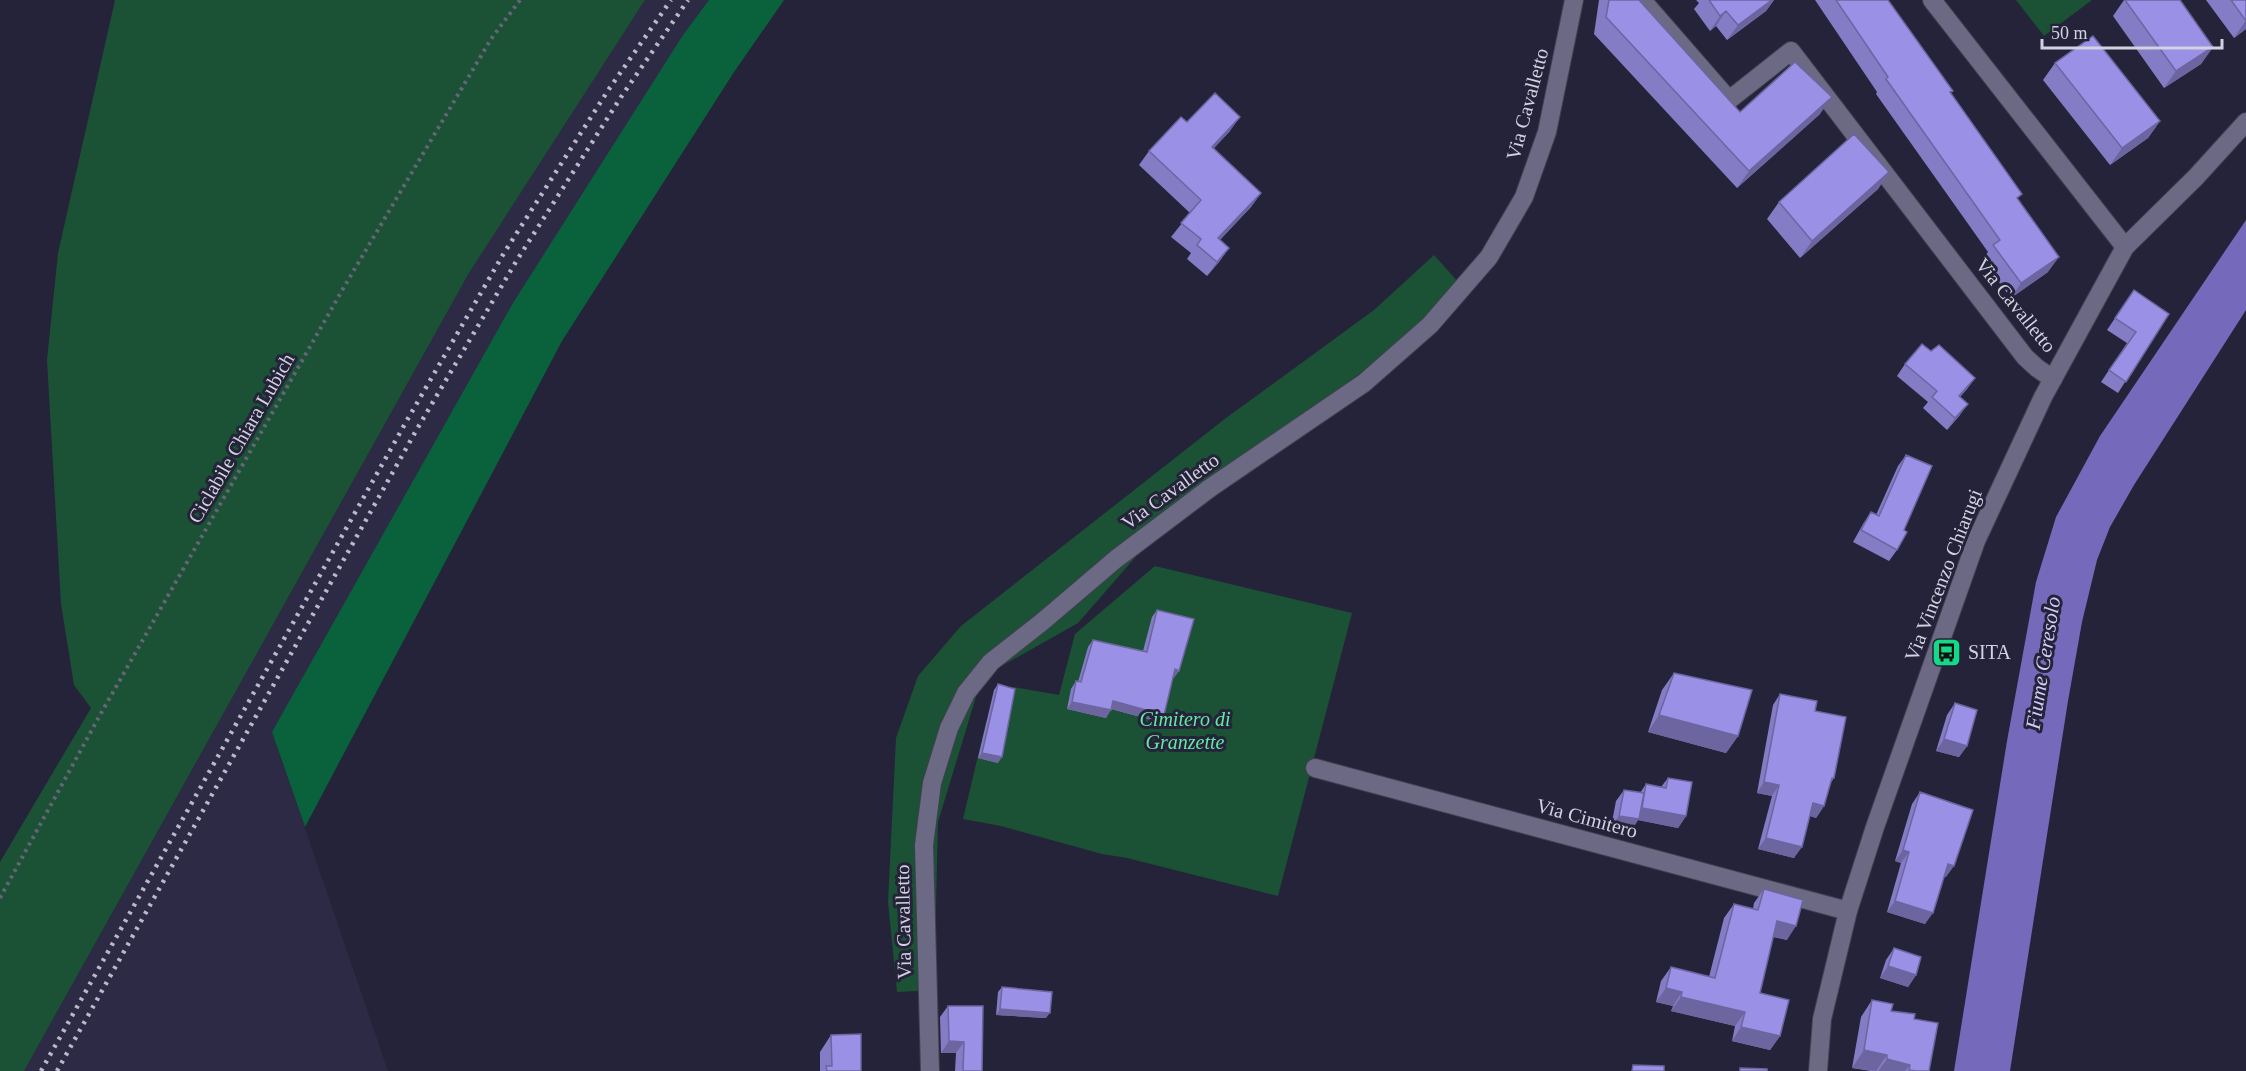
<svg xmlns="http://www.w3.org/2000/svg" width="2246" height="1071" font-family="Georgia,serif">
  <rect width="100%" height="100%" fill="#252339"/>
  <path fill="#2d2a46" d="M645 0H709L683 35 272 732 388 1071H24L469 273Z"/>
  <path fill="#1b5135" d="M115 0H645L469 273 24 1071H0V862L91 708 74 685 61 604 47 360 58 253Z
    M2016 0H2092L2044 36Z
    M1434 255 1459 283 1406 340 1285 428 1160 529 1078 623 982 677 938 822 934 990 897 992 888 902 896 738 918 676 961 626 1226 418 1374 310Z
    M1155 566 1352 613 1278 896 1127 858 1102 854 1001 826 963 819 986 722 1011 694 1013 687 1059 695 1075 634Z"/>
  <path fill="#09623c" d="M709 0H784L734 72 562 341 305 827 272 732 513 303 683 35Z"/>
  <path fill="#7569bb" d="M2246 220V310L2134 485 2110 527 2097 560 2082 622 2068 701 2010 1071H1954L2007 741 2036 582 2056 517 2100 436Z"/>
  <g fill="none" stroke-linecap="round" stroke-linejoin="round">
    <defs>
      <path id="street" d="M1642 0 1729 100 1791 51 2025 357 2037 368 2053 379
        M1932 0 2125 247
        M1315 768 1848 911
        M930 1071 924 845 932 783 949 728 966 693 991 662 1042 622 1116 559 1210 488 1364 383 1430 325 1489 257 1524 197 1547 132 1574 0"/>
      <path id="secondary" d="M1818 1071 1822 1019 1848 911 1875 827 1976 541 2043 397 2125 247 2196 177 2246 122"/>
    </defs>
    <use href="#street" stroke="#423f52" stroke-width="20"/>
    <use href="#secondary" stroke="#423f52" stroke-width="20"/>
    <path stroke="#666478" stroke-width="4" stroke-dasharray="3 4.5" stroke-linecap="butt" d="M0 898 100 715 344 287 491 39 520 0"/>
    <use href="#street" stroke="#6b6983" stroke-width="18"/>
    <use href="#secondary" stroke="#6b6983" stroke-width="18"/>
    <path stroke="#bbb9c9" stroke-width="4.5" stroke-dasharray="3 6" stroke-linecap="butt" d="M41 1071 406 422 504 253 609 89 671 0
      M57 1071 417 429 517 260 621 97 688 0"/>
  </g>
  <path fill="#847cc5" d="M1599 0H1639L1740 112 1820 114 1737 188 1594 34Z
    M1696 0H1774L1766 11 1727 40 1716 26 1710 31 1694 9 1699 3Z
    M1815 0H1888L1951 93 2018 200 2048 272 2011 298 1982 260 1988 252 1876 94 1877 92Z
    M2124 0H2180L2213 47 2201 64 2164 88 2113 16Z
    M2206 0H2246V29L2234 38Z
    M2055 63 2160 121 2148 138 2110 165 2043 80Z
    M1187 122 1230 131 1214 148 1261 193 1251 207 1220 240 1229 248 1219 262 1207 276 1187 259 1191 253 1171 237 1190 213 1139 165 1149 151Z
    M1889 172 1878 189 1800 258 1767 219 1779 202Z
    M2134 290 2169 314 2118 393 2101 382 2127 343 2107 330Z
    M1931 351 1975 378 1967 389 1960 397V415L1947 430 1923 408 1928 402 1897 376 1905 364Z
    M1906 455 1904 530 1897 550 1889 561 1853 542 1863 524 1871 512 1876 515 1898 466Z
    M1157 610 1179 671 1173 678 1159 722 1111 709 1106 718 1067 709 1071 689 1076 681 1078 682 1088 647 1093 640 1143 651 1152 617Z
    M1674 673 1738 736 1726 753 1648 732 1662 690Z
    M998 684V763L978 758 994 690Z
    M1780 694 1815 711 1834 778 1830 784 1824 806 1816 818 1810 816 1794 858 1758 849 1772 796 1757 793 1773 705Z
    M1955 703 1967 746 1959 757 1936 751 1947 715Z
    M1668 778 1686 816 1678 828 1638 820 1631 831 1611 827 1616 801 1624 790 1640 793 1646 784 1661 787Z
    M1920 792 1946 877H1944L1925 924 1887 912 1901 863 1895 861 1912 804Z
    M1764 889 1787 940 1773 937 1760 993 1780 1036 1770 1050 1732 1041 1735 1026 1671 1011 1673 1006 1656 1002 1661 981 1671 967 1709 977 1724 918 1734 904 1753 909 1754 903Z
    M1894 948 1916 975 1908 987 1880 978 1886 960Z
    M1002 987 1046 1018 996 1015 998 992Z
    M1872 1000 1891 1011 1914 1019 1929 1071H1871L1852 1068 1861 1017Z
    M948 1006 982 1071H955L956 1053H941L940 1017Z
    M831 1035 861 1071H820V1052Z"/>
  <path fill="#6c65a0" d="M1772 0H1774L1766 11 1727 40 1738 25Z
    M1726 11 1716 26 1710 31 1720 16Z
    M2246 20V29L2234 38Z
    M2213 47 2201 64 2164 88 2176 71Z
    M1832 97 1820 114 1737 188 1749 171Z
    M1240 117 1230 131 1202 161 1212 147Z
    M2160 121 2148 138 2110 165 2122 148Z
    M1889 172 1878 189 1800 258 1812 241Z
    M1261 193 1251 207 1208 252 1218 238Z
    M1229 248 1219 262 1207 276 1217 262Z
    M2059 257 2048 272 2011 298 2021 283Z
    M1975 378 1967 389 1951 407 1959 396Z
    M1968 404 1960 415 1947 430 1955 418Z
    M1175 669 1179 671 1174 678 1170 677Z
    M1113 701 1164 715 1159 722 1108 708Z
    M1072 702 1111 710 1106 718 1067 709Z
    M1659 715 1738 736 1726 753 1648 732Z
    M1944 739 1967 746 1959 757 1936 751Z
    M982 753 1002 757 998 763 978 758Z
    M1764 782 1779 785 1772 796 1757 793Z
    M1813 803 1824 806 1816 818 1805 814Z
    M1642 808 1686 816 1678 828 1638 820 1631 831 1611 827 1619 816 1635 819Z
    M1766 838 1802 847 1794 858 1758 849Z
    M1903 850 1909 852 1901 863 1895 861Z
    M1948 864 1954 866 1946 877 1940 876Z
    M1895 901 1933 913 1925 924 1887 912Z
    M1777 921 1796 926 1787 940 1767 935Z
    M1888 966 1916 975 1908 987 1880 978Z
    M1666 988 1682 992 1673 1006 1656 1002Z
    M1681 997 1745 1012 1735 1026 1671 1011Z
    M1000 1009 1050 1013 1046 1018 996 1015Z
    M1741 1027 1780 1036 1770 1050 1732 1041Z
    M949 1041 964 1042 956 1053H941Z
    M1864 1050 1887 1055 1876 1071 1852 1068Z
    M1887 1059 1910 1065 1905 1071H1878Z"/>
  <path fill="#9a90e5" stroke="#6c65a0" stroke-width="1.5" d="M1609 0H1639L1740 112 1795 62 1832 97 1749 171 1606 17Z
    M1709 0H1772L1738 25 1726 11 1720 16Z
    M1836 0H1888L1953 91 1950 92 2022 194 2017 198 2059 257 2021 283 1993 245 2000 240 1886 79 1888 77Z
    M2125 0H2180L2213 47 2176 71Z
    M2231 0H2246V21Z
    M2093 36 2160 121 2122 148 2055 63Z
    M1215 93 1240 117 1212 147 1261 193 1218 238 1229 248 1217 262 1197 245 1201 239 1181 223 1201 200 1149 151 1181 117 1187 122Z
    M1854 134 1889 172 1812 241 1779 202Z
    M2134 290 2169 314 2126 382 2109 370 2136 332 2115 318Z
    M1922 344 1931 351 1939 345 1975 378 1959 396 1968 404 1955 418 1932 397 1937 391 1905 364Z
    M1906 455 1932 466 1904 530 1907 532 1897 550 1861 530 1871 512 1879 516Z
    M1157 610 1194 619 1179 671 1175 669 1164 715 1113 701 1111 710 1072 702 1076 681 1081 682 1093 640 1147 652Z
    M1674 673 1752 690 1738 736 1659 715Z
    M998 684 1015 689 1002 757 982 753Z
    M1780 694 1817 701 1815 711 1846 717 1834 778H1832L1824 806 1813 803 1802 847 1766 838 1779 785 1764 782Z
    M1955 703 1977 710 1967 746 1944 739Z
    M1668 778 1692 782 1686 816 1642 808 1646 784 1666 788Z
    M1624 790 1644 793 1639 819 1619 816Z
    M1920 792 1973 810 1954 866 1948 864 1933 913 1895 901 1909 852 1903 850Z
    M1764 889 1803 900 1796 926 1777 921 1760 993 1789 1000 1780 1036 1741 1027 1745 1012 1681 997 1682 992 1666 988 1671 967 1715 978 1734 904 1758 910Z
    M1894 948 1921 957 1916 975 1888 966Z
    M1002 987 1052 992 1050 1013 1000 1009Z
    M1872 1000 1893 1004 1891 1011 1915 1014 1914 1019 1938 1023 1929 1071H1916L1909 1070 1910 1065 1887 1059V1055L1864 1050Z
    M948 1006H983L982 1071H963L964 1042 949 1041Z
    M861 1034V1071H827L826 1066H832L831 1035Z
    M1633 1065 1664 1066V1071H1632Z
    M1740 1068 1767 1069V1071H1740Z"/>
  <defs>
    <symbol id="bus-square" viewBox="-11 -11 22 22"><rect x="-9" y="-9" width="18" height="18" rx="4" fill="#14d989" stroke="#252339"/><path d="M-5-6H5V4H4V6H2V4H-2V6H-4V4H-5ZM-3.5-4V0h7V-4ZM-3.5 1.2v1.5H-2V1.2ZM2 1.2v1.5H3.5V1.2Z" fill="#111"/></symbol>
  </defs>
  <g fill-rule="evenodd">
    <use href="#bus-square" x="1930" y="636" width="33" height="33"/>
  </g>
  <g text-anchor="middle" stroke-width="6" stroke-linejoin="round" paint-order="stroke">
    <g font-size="20" fill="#d3d2e1" stroke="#252339">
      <text transform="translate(1527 104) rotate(-75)" y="7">Via Cavalletto</text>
      <text transform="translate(2016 305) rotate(51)" y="7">Via Cavalletto</text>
      <text transform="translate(241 438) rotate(-60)" y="7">Ciclabile Chiara Lubich</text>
      <text transform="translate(1170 491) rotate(-36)" y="7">Via Cavalletto</text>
      <text transform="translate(1943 575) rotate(-69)" y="7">Via Vincenzo Chiarugi</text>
      <text transform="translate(1587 818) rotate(15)" y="7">Via Cimitero</text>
      <text transform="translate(903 922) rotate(-91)" y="7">Via Cavalletto</text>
    </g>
    <g font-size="20" fill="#d3d2e1" stroke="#252339" text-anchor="start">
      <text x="1968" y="659">SITA</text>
    </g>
    <g font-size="20" font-style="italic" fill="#64e9a4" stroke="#252339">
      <text x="1185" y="726">Cimitero di<tspan x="1185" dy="23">Granzette</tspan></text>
    </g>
    <g font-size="21" font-style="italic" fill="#d1cefa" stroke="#252339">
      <text transform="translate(2043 663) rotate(-81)" y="7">Fiume Ceresolo</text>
    </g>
  </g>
  <path d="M2042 39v9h180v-9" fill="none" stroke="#d3d2e1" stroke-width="3"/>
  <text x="2051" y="39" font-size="18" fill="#d3d2e1" stroke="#252339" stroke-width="4.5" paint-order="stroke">50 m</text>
</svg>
